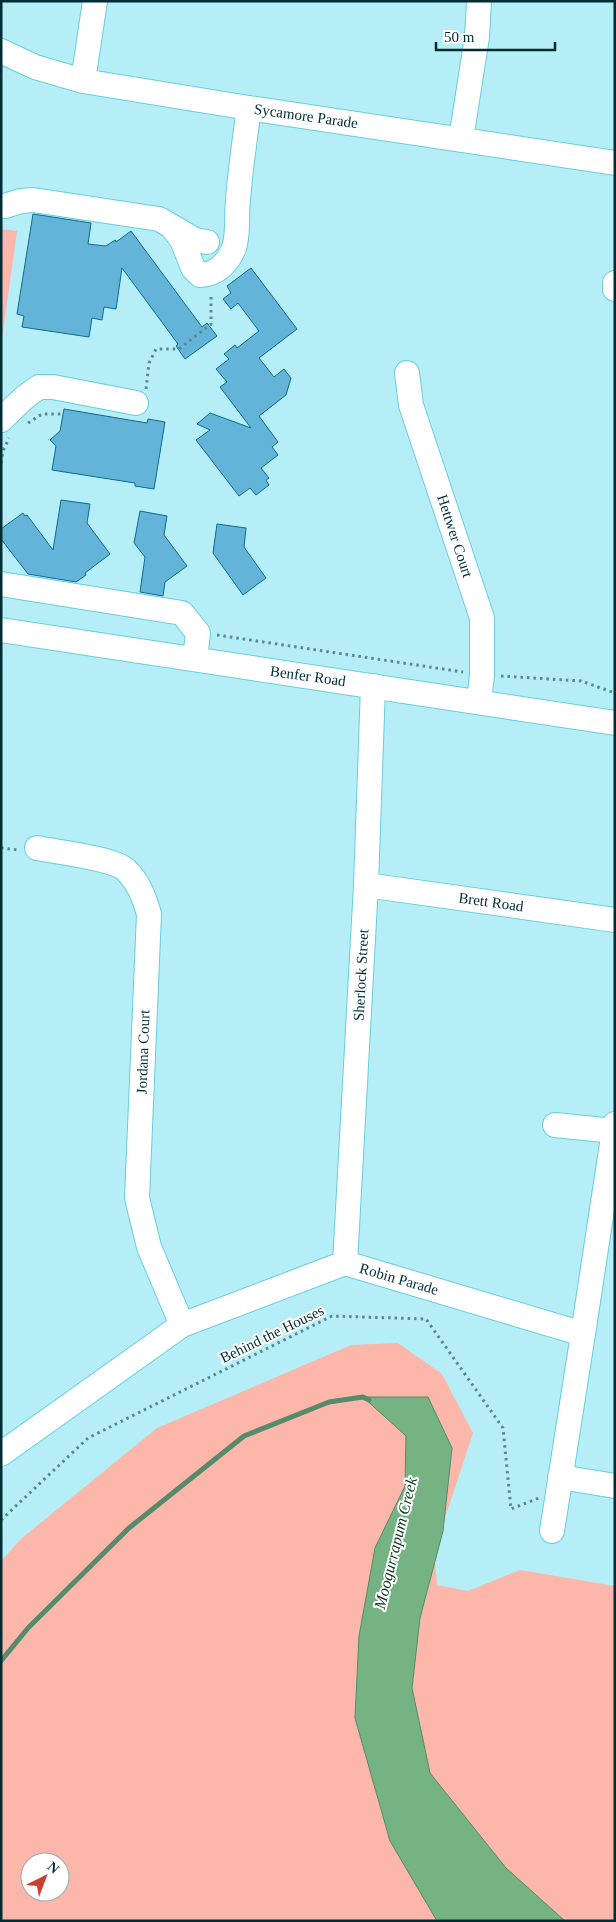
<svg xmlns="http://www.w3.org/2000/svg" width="616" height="1922" font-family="Georgia,serif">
  <rect width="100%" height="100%" fill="#b6eef8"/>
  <path fill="#fcb6aa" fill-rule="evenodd" d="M1 229 17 231 2 339H1Z
    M398 1343 442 1374 473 1433 434 1551 437 1585 468 1591 520 1570 615 1586V1921H1V1561L22 1538 157 1428 351 1345ZM30 1862H60V1892H30Z"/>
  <path fill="#76b382" stroke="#538b6b" d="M363 1397H428L452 1448 443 1531 420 1618 412 1688 430 1773 506 1868 565 1921H437L390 1841 355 1718 359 1636 375 1548 405 1486 406 1436Z"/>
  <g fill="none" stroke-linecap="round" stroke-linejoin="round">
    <path stroke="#538b6b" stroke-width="5" d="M1 1661 28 1628 129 1528 244 1436 329 1402 363 1397 369 1400"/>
  </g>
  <path fill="#64b4d9" stroke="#076d90" d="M33 214 91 223 88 244 106 246 115 240 116 242 131 231 202 327 207 323 217 336 185 359 176 346 178 344 122 268 116 309 104 307 102 320 92 318 89 337 22 327 24 316 17 314Z
    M251 268 297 329 259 358 274 377 284 369 291 378 286 395 259 416 278 442 272 447 278 455 261 468 269 478 266 480 269 485 256 495 250 488 239 496 196 440 210 430 197 424 210 413 251 428 220 387 227 382 216 369 229 359 224 354 235 345 237 348 259 331 238 303 231 309 223 299 231 293 227 286Z
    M64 409 147 423 148 419 165 422 154 489 135 486V483L52 470 56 446 50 440 60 431Z
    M61 500 90 504 87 523 110 554 85 573 86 575 76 582 28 574 1 539V529L23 513 25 516 27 515 53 550Z
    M140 511 167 516 164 535 187 566 165 582 163 596 140 592 145 557 134 543Z
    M217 524 246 528 244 547 266 578 243 595 213 553Z"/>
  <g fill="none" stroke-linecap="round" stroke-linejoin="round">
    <defs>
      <path id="minor" d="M1 51 35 67 83 81 249 108 615 163
        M83 81 95 1
        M461 139 477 37 479 1
        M5 206 21 201 33 200 159 219 195 240 207 242
        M173 228 182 240 193 268 200 275C216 275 228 263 234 248 239 232 236 217 238 201 240 170 245 139 249 108
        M615 283V289
        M407 373 411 405 482 618V675L479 702
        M1 420 25 397 39 387H53L136 403
        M1 584 182 613 198 633 195 659
        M1 630 615 723
        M37 848C56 852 113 858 126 870 139 883 144 897 149 914L137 1198 149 1247 182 1325
        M366 885 615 920
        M555 1125 614 1131
        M345 1263 366 885 373 686
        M583 1334 615 1124
        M1 1454 182 1325 345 1263 583 1334 552 1531
        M560 1477 615 1486"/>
    </defs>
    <use href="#minor" stroke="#66cdde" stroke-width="26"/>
    <path stroke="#578991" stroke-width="3" stroke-dasharray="2.5 4" stroke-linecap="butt" d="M146 389 149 363 156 349H179L211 324V293
      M28 423 42 414H63
      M1 463 3 451 9 438
      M217 635 463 672
      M501 676 581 681 615 693
      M1 848 19 850
      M1 1520 88 1438 332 1316 426 1319 503 1428 511 1509 539 1498"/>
    <use href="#minor" stroke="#fff" stroke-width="24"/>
  </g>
  <g text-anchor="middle" stroke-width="4" stroke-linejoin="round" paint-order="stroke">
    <g font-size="15" fill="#002d34" stroke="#fff">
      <text transform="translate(306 116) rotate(8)" y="5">Sycamore Parade</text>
      <text transform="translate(455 536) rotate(72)" y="5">Hettwer Court</text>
      <text transform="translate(308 676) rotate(8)" y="5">Benfer Road</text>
      <text transform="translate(491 902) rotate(8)" y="5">Brett Road</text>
      <text transform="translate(361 975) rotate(-87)" y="5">Sherlock Street</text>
      <text transform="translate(143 1052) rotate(-88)" y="5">Jordana Court</text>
      <text transform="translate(399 1279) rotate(16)" y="5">Robin Parade</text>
      <text transform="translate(272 1334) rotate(-26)" y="5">Behind the Houses</text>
    </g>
    <g font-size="16" font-style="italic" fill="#0b3a1a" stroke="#fff">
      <text transform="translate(395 1543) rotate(-76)" y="6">Moogurrapum Creek</text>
    </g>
  </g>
  <rect width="616" height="1922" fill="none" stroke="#002d34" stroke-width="5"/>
  <g transform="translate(45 1877) rotate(42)"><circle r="24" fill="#ffffff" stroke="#99abae"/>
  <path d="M0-4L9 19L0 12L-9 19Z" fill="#cc3f30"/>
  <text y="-8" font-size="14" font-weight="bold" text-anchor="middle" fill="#002d34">N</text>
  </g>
  <path d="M436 42v8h119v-8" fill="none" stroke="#002d34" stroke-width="2.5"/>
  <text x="444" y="42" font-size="15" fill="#002d34" stroke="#ffffff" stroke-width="4" paint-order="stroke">50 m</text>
</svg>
